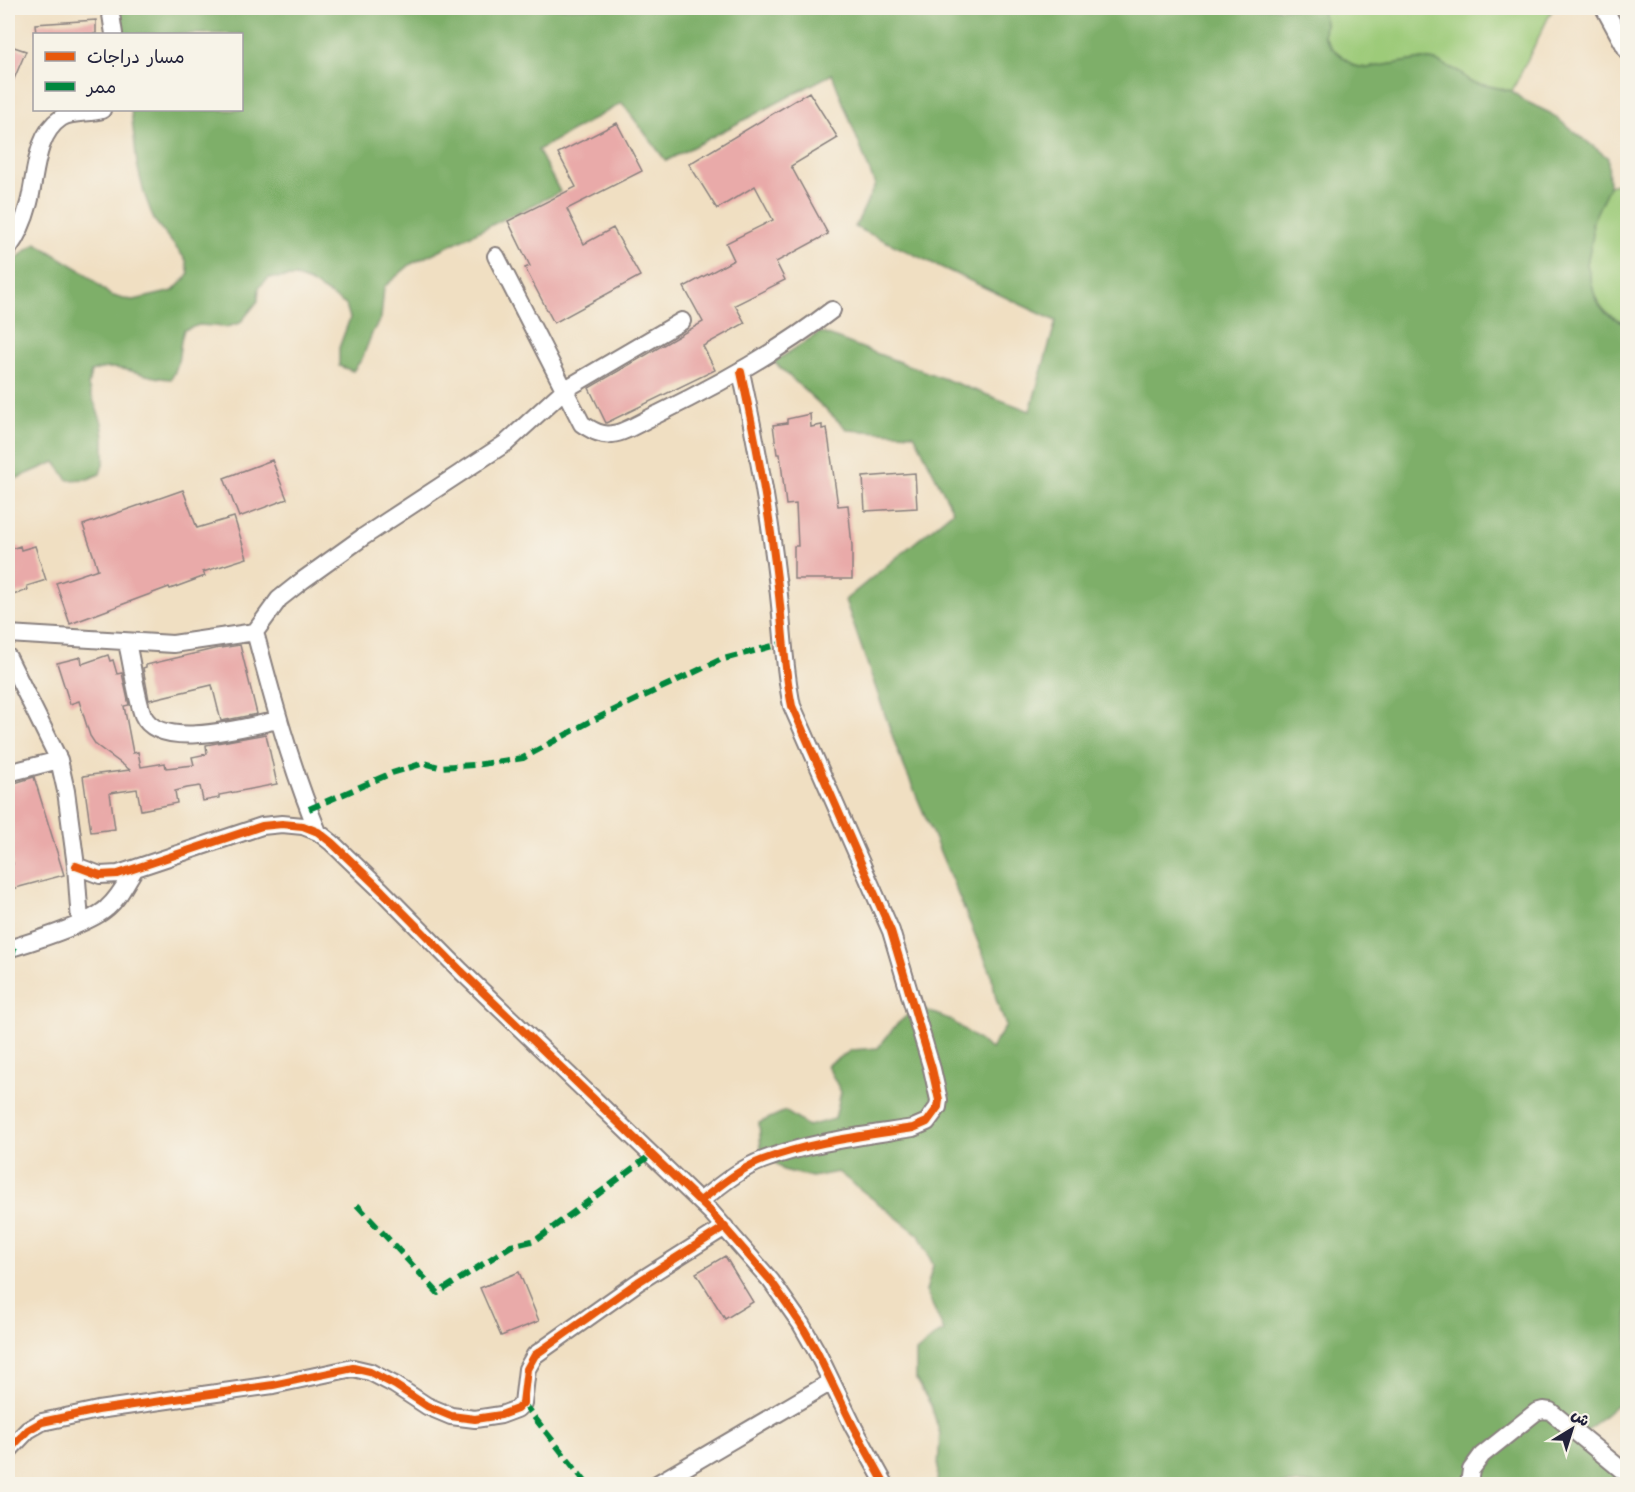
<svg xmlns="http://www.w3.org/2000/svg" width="1635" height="1492" font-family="Kalam,'Playpen Sans Arabic',sans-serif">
  <rect width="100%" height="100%" fill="#f7f3e8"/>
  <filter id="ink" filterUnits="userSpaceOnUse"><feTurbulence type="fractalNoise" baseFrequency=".0167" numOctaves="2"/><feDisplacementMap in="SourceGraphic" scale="12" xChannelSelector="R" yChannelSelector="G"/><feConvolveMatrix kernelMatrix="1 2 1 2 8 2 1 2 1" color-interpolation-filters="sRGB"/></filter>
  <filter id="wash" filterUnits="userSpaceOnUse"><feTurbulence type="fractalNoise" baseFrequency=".008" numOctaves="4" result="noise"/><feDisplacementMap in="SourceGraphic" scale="24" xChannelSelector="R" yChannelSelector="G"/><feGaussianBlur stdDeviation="1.35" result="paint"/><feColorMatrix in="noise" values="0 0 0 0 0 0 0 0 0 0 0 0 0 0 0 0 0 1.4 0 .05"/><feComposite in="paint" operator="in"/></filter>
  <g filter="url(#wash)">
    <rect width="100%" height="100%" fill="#f0dfc2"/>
    <path fill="#9dcb79" stroke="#60765a" stroke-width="1.5" d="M1321 8H1553L1512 91 1470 82 1460 72 1435 61 1423 59 1367 68 1354 66 1332 48 1324 36 1325 22Z
      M1627 181V322C1600 318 1590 291 1587 266 1586 258 1590 247 1592 238 1593 232 1592 226 1593 220 1597 208 1603 197 1609 186Z"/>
    <path fill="#7eaf69" stroke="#506852" stroke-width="1.5" d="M120 8H1321L1325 22 1324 36 1332 48 1354 66 1367 68 1423 59 1436 61 1460 72 1470 82 1512 91 1523 100 1550 113 1608 158 1609 186 1592 223 1593 235 1587 264 1596 300 1606 313 1619 321 1627 323 1628 1395 1583 1434 1627 1484H937L940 1434 931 1405 916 1380V1352L935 1336 944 1331 926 1291 933 1265 919 1235 838 1172 812 1177 783 1170 761 1149 759 1123 785 1111 808 1126 835 1119 841 1092 827 1065 852 1050 878 1048 896 1025 917 1007 949 1019 991 1049 1006 1026 996 999 991 973 898 752 845 600 953 511 914 434 848 430 774 362 820 332 1030 411 1056 321 855 227 875 185 832 74 666 161 622 103 538 150 560 192 411 264 384 287 381 318 373 331 362 359 353 371 339 366V348L350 318 346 305 310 282 296 277 269 278 259 287 258 301 240 323 227 327 199 325 184 330C177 349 182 362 171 379 142 379 120 360 91 372L88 386 102 423 104 437V461L100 474 88 479 68 480 55 462 8 482V265L36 243 84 272 110 295 124 299 134 300 173 291 189 274 186 260 154 220 144 193 137 164 131 110H242V34H122Z"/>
    <g id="blocks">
      <path fill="#e9aaa9" d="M96 20V34H36L35 24Z
        M8 45 26 51 8 93Z
        M809 92 838 138 791 166 828 234 776 262 785 280 735 305 745 323 703 346 715 370 606 423 589 388 703 322 684 287 734 260 726 243 773 220 755 186 717 209 689 164Z
        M617 123 642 171 567 209 584 244 613 228 640 276 554 323 525 268 530 266 508 221 576 187 558 153Z
        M810 414 811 427 822 425V429L827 428 838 506 848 505 852 546V579H794V546H798L796 504 786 505 780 454H777L773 425 787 423V419Z
        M272 460 287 499 239 517 224 478Z
        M915 473 917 508 865 511 863 477Z
        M183 490 197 528 234 517 247 558 203 572 205 576 170 589 169 587 70 624 56 583 98 569 83 525Z
        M20 546 21 550 35 546 46 580 27 586 28 590 10 596 8 587V550Z
        M240 645 257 714 221 721 212 685 149 700 143 668 146 667V665L214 649Z
        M108 655 110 661 113 660 117 674 122 673 129 705 124 706 133 753 138 752 141 767 165 763 166 768 194 765 192 757 207 754 206 745 266 734 277 784 219 795V798L203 801 200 786 187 788 175 791 177 803 141 810 137 789 110 793 115 829 91 832 83 776 130 770 96 745 90 736 79 701 70 704 57 663 81 657 82 664Z
        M34 777 64 875 8 890V866L13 864 8 845V785Z
        M725 1256 753 1302 725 1319 696 1273Z
        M519 1272 539 1321 501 1336 480 1288Z"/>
    </g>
  </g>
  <g filter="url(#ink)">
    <use href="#blocks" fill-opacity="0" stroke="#89807e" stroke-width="1.5"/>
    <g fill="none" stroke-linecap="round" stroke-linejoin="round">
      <defs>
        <path id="minor" d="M110 8 114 34
          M1604 8 1628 52
          M8 249C17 237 25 218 29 203 36 176 35 135 61 118 72 111 90 114 102 110
          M496 256 582 424C592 430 601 436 612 434 625 433 646 419 658 414 720 384 778 352 832 310
          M255 632C273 700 291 767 318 832
          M8 634 173 644 255 632 279 599 303 580 363 537 506 443 564 390 682 321
          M127 643C132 663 136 697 143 715 159 752 249 726 278 720
          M8 657 59 760 66 791 76 866 80 922
          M8 773 59 760
          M76 866 100 875 118 874 262 826 282 824 303 826 318 832 332 843 382 891 461 971 711 1212 771 1281 801 1324 817 1352 854 1428 885 1484
          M8 949C31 942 91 923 107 908 119 898 126 883 134 870
          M700 1201C720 1186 739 1169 763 1160 810 1142 863 1136 913 1128L927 1122 938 1107 939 1100 932 1069 891 931 792 706C783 664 783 621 777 579 769 509 756 441 741 372
          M8 1451 28 1430 42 1422 98 1410 273 1385 353 1368 370 1372 395 1385 427 1406 451 1416 475 1419 501 1415 517 1409 523 1403 527 1369 535 1355 638 1282 725 1227
          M657 1484 831 1382
          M1469 1484 1471 1470 1482 1455 1536 1412 1543 1410 1550 1411 1628 1475"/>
      </defs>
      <use href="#minor" stroke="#89807e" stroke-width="20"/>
      <use href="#minor" stroke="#fff" stroke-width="16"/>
      <path stroke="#00873e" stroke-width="6" stroke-dasharray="12 6" stroke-linecap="butt" d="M309 809 392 773 424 763 439 767 475 765 523 758 589 722 720 660 784 643
        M8 977 14 947
        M357 1205 438 1293 511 1246 536 1240 652 1154
        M523 1403 587 1484"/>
      <defs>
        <path id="cycleway" d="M76 866 100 875 118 874 262 826 282 824 303 826 318 832 332 843 382 891 461 971 711 1212 771 1281 801 1324 817 1352 854 1428 885 1484
          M700 1201C720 1186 739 1169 763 1160 810 1142 863 1136 913 1128L927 1122 938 1107 939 1100 932 1069 891 931 792 706C783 664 783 621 777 579 769 509 756 441 741 372
          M8 1451 28 1430 42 1422 98 1410 273 1385 353 1368 370 1372 395 1385 427 1406 451 1416 475 1419 501 1415 517 1409 523 1403 527 1369 535 1355 638 1282 725 1227"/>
      </defs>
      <use href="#cycleway" stroke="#f7f3e8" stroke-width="11"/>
      <use href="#cycleway" stroke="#e8590c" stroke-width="8"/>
    </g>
  </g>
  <rect width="1635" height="1492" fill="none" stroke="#f7f3e8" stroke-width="30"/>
  <rect x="33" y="33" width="210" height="78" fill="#f7f3e8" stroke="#a29fa3" stroke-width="1.5"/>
  <rect x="45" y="52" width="30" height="9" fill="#e8590c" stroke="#a29fa3" stroke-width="1.5"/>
  <text x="87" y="63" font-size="18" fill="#22223b">مسار دراجات</text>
  <rect x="45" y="82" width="30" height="9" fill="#00873e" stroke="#a29fa3" stroke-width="1.5"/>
  <text x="87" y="93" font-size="18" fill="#22223b">ممر</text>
  <g transform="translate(1572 1429) rotate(38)" stroke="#f7f3e8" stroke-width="4.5" paint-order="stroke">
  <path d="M0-4.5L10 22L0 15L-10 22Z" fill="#22223b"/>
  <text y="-9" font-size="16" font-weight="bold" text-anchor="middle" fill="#22223b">ش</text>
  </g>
</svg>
